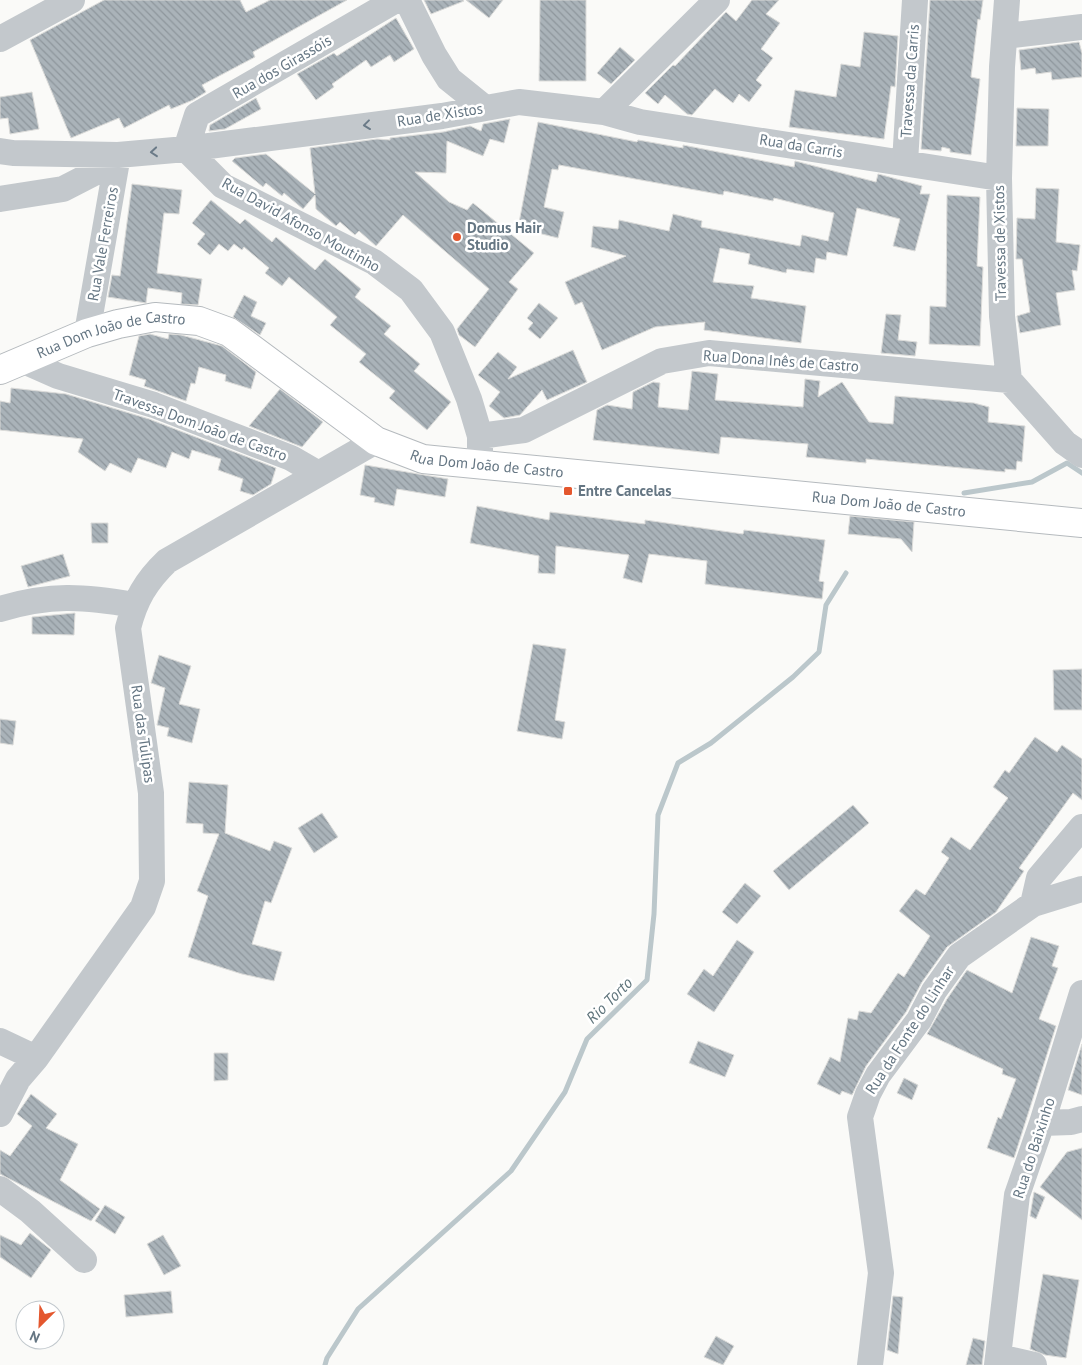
<svg xmlns="http://www.w3.org/2000/svg" width="1082" height="1365" font-family="'PT Sans',sans-serif">
  <defs>
    <pattern id="building-back-hatch" width="6" height="6" patternUnits="userSpaceOnUse" patternTransform="scale(1.25)"><rect width="6" height="6" fill="#aab3b9"/><path d="M-1 5l2 2M0 0l6 6M5-1l2 2" fill="none" stroke="#8e969c"/></pattern>
  </defs>
  <rect width="100%" height="100%" fill="#fafaf8"/>
  <g fill="none" stroke-linecap="round" stroke-linejoin="round">
    <path stroke="#bbc7cb" stroke-width="5" d="M964 493 1032 482 1067 463 1082 473
      M325 1365 327 1358 358 1309 511 1171 565 1092 587 1039 647 980 654 914 658 815 678 763 711 743 793 677 819 652 826 605 846 573"/>
  </g>
  <path fill="url(#building-back-hatch)" stroke="#dcdcda" d="M104 0H240L246 12 270 0H347L253 52 255 57 202 85 206 92 193 100 171 109 169 105 124 128 119 118 71 138 30 40Z
    M424 0H463L464 1 431 14Z
    M466 0H503L489 18Z
    M540 0H586V81H539Z
    M752 0H779L766 14 780 23 761 49 773 58 756 80 762 85 749 102 739 94 733 103 715 89 692 115 687 114 665 95 658 104 645 93 673 65 675 66 726 12 736 21Z
    M930 0H983L980 20 978 19 971 77 980 79 971 155 950 152V149L942 147 941 151 921 149Z
    M396 18 414 49 394 62 390 55 371 67 366 60 332 84 334 87 316 100 297 74 334 53 337 56Z
    M864 32 898 36 895 87 891 86 884 139 789 127 795 90 836 97 841 64 860 67Z
    M1079 42 1082 53V77L1052 80 1051 72 1036 74 1035 68 1021 70 1019 50Z
    M620 47 635 60 611 84 597 73Z
    M32 92 39 129 10 134 8 118 0 119V97Z
    M256 98 261 109 225 129 209 131 210 125Z
    M1017 108 1049 109 1048 146H1016Z
    M510 119 504 143 490 139 483 156 447 141 446 173 415 172 449 202 467 210 473 203 534 253 509 282 518 289 475 347 459 335 457 329 489 289 403 215 376 246 359 231 355 235 340 222 336 226 316 209 315 195 303 209 284 193 282 196 266 183 263 187 232 161 235 158 266 154 315 194 310 148 377 139 390 140V138L443 132 470 126 481 131 483 124Z
    M538 122 637 142 638 140 683 148V145L794 167 795 161 799 162 876 182 878 174 882 175 922 186 920 194H930L915 251 893 246 900 219 857 208 847 256 827 252 826 260 816 258 814 273 787 269 786 273 748 264 750 254 720 248 713 282 754 286 751 298 806 306 801 343 704 330 705 322 655 327 602 350 582 302 575 305 565 282 626 256 591 247 593 226 618 229 619 220 669 231 673 214 702 221 701 227 800 246 802 235 828 241 834 213 774 198 773 201 724 191 723 195 559 165 558 170 552 169 544 207 564 212 558 238 518 228Z
    M132 184 182 190 179 214 164 213 157 273 202 279 198 305 181 304 182 293 148 288 146 303 108 297 112 275 120 276Z
    M1036 188 1059 189 1056 242 1080 245 1077 271 1072 270 1075 290 1056 293 1061 325 1020 333 1017 316 1030 312 1022 259H1016L1017 218 1035 219Z
    M947 195 980 197 977 266 983 267 980 346 929 344 930 306 946 307Z
    M211 200 240 224 245 219 272 242 276 237 315 270 325 259 361 289 355 297 391 326 384 334 420 364 414 371 451 402 427 430 389 398 395 391 359 362 366 354 330 325 337 317 289 277 282 286 265 273 269 268 244 247 242 250 234 244 228 251 219 244 210 255 197 244 205 234 192 223Z
    M244 295 257 302 251 316 266 323 260 335 233 317Z
    M539 303 558 318 540 339 528 329 533 323 527 318Z
    M886 314 901 315 898 340 917 342 915 356 881 353Z
    M150 334 168 339 169 334 181 335 222 346 256 372 251 389 225 381 226 375 199 367 195 384 191 383 186 401 144 386 146 380 129 375 139 336Z
    M573 350 587 382 547 400 542 390 520 415 504 418 489 406 500 392 478 375 498 352 517 367 508 379Z
    M692 371 718 374 715 400 803 407 805 379 820 381 818 397 842 382 869 422 893 424 895 396 974 403 989 407 988 422 1025 426 1022 462 1017 461 1016 470 1005 469V472L866 459V463L806 457 808 444 721 437 719 454 593 440 597 410 607 405 632 409 633 392 653 382 660 383 658 407 688 410Z
    M11 388 66 394 149 419 276 468 271 484 253 495 240 491 243 479 218 470 221 459 192 450 189 459 172 452 166 468 138 458 131 473 110 463 105 471 78 452 83 439 0 430V401L10 403Z
    M280 389 323 422 302 447 249 426Z
    M365 465 448 479 445 497 397 489 394 506 374 502 375 498 360 495Z
    M477 506 549 520 550 512 645 524V520L743 534 744 530 825 540 819 581 824 582 822 599 705 584 707 561 649 554 642 583 623 578 629 555 556 546 555 574 538 573 539 556 470 543Z
    M850 516 914 522 912 552 901 539 848 534Z
    M91 523H108V543H92Z
    M63 554 70 576 28 587 21 566Z
    M75 613 74 635 32 634V617Z
    M533 644 566 649 555 720 565 722 562 739 517 731Z
    M159 655 191 666 179 704 200 709 192 743 167 736 169 728 157 725 165 688 151 683Z
    M1082 669V710H1054L1053 670Z
    M0 719 16 721 13 745 0 743Z
    M1035 737 1057 752 1062 745 1082 759V800L1073 793 1019 868 1024 871 996 912 947 947 922 982 906 1012 866 1066 852 1095 842 1091 840 1095 817 1084 830 1057 840 1062 848 1018 857 1020 859 1011 871 1013 898 973 904 977 930 936 899 911 916 889 925 895 949 858 941 852 951 837 970 850 1008 798 993 787 1005 770 1009 773Z
    M189 782 228 785 225 833 270 851 274 841 292 848 271 903 265 901 252 944 282 952 274 981 242 974 188 957 208 896 197 891 219 834 203 833V824L186 823Z
    M853 805 869 823 789 890 773 871Z
    M322 813 338 837 314 853 298 828Z
    M745 883 761 896 737 924 722 912Z
    M1031 937 1059 946 1052 966 1058 968 1039 1019 1056 1026 1014 1158 987 1148 998 1117 1001 1119 1016 1079 1002 1074 1003 1069 927 1034 947 999 967 970 1012 993Z
    M737 940 754 952 714 1012 687 994 704 969 713 976Z
    M698 1041 734 1055 725 1077 689 1063Z
    M1082 1044V1095L1068 1090Z
    M214 1053H228V1080L214 1081Z
    M904 1078 918 1085 912 1100 897 1093Z
    M31 1094 57 1114 46 1128 78 1144 60 1180 100 1209 91 1221 0 1174V1150L10 1156 32 1126 17 1114Z
    M1082 1148V1220L1040 1187 1067 1152Z
    M1034 1192 1045 1197 1036 1219 1030 1216Z
    M105 1205 125 1217 115 1234 95 1221Z
    M30 1233 51 1250 31 1278 0 1257V1235L21 1245Z
    M163 1235 181 1266 164 1275 147 1244Z
    M1043 1274 1079 1280 1066 1358 1045 1355 1030 1349Z
    M171 1291 173 1313 126 1317 124 1295Z
    M893 1296 903 1297 898 1354 887 1350Z
    M716 1336 734 1346 723 1365 704 1357Z
    M973 1338 985 1341 982 1365H966Z"/>
  <g fill="none" stroke-linecap="round" stroke-linejoin="round">
    <defs>
      <g id="major">
        <path id="s1" d="M0 370 87 333 118 324 155 317 199 321 229 332 376 441 423 459 1082 523"/>
      </g>
    </defs>
    <use href="#major" stroke="#b5babe" stroke-width="30"/>
    <path stroke="#c3c8cc" stroke-width="26" d="M396 0 197 115 186 149 223 186 374 262 411 290 442 332 469 399 480 436V464
      M407 0 434 55 449 79 485 108
      M1007 0 1002 67 999 178 1002 316 1009 380 1065 443 1082 455
      M1005 36 1082 27
      M0 39 72 0
      M604 112 640 122 999 178
      M0 151 13 153 118 155 186 149 442 116 519 102 604 112 717 0
      M905 162 915 0
      M0 199 63 189 96 172 118 155
      M87 333 118 155
      M24 361 58 376 154 405 291 458 317 473
      M480 436 524 430 662 361 709 353 1009 380
      M0 609C50 594 83 596 134 605
      M1033 904 1039 878 1082 827
      M0 1041 36 1058
      M0 1114 18 1079 36 1058 143 907 152 881 151 793 128 628C135 600 146 581 167 561L376 441
      M1042 1123 1071 1122 1082 1119
      M0 1189 30 1211 84 1260
      M999 1357 1034 1365
      M870 1365 881 1273 860 1117 868 1094 878 1075 919 1020 934 991 959 956 1033 904 1082 889
      M997 1365 1017 1195 1042 1123 1082 993"/>
    <use href="#major" stroke="#fff" stroke-width="28"/>
  </g>
  <defs><path id="oneway-chevron" d="M-2-3.5L2.5 0L-2 3.5" fill="none" stroke-width="1.6" stroke-linecap="round" stroke-linejoin="round" transform="scale(1.25)"/></defs>
  <g stroke="#6a7a87">
    <use href="#oneway-chevron" transform="translate(367 125) rotate(173)"/>
    <use href="#oneway-chevron" transform="translate(154 152) rotate(175)"/>
  </g>
  <g fill="#e4572e" stroke="#fff" stroke-width="2">
    <circle cx="457" cy="237" r="5"/>
    <rect x="563" y="486" width="10" height="10" rx="2.5"/>
  </g>
  <g text-anchor="middle" stroke-width="5" stroke-linejoin="round" paint-order="stroke">
    <g font-size="15" fill="#657683" stroke="#fff">
      <text transform="translate(282 67) rotate(-30)" y="5">Rua dos Girassóis</text>
      <text transform="translate(910 81) rotate(-86)" y="5">Travessa da Carris</text>
      <text transform="translate(440 115) rotate(-9)" y="5">Rua de Xistos</text>
      <text transform="translate(801 146) rotate(9)" y="5">Rua da Carris</text>
      <text transform="translate(301 225) rotate(29)" y="5">Rua David Afonso Moutinho</text>
      <text transform="translate(1000 243) rotate(-91)" y="5">Travessa de Xistos</text>
      <text transform="translate(103 244) rotate(-80)" y="5">Rua Vale Ferreiros</text>
      <text dy="5" stroke="none"><textPath href="#s1" startOffset="118">Rua Dom João de Castro</textPath></text>
      <text transform="translate(781 361) rotate(4)" y="5">Rua Dona Inês de Castro</text>
      <text transform="translate(200 425) rotate(20)" y="5">Travessa Dom João de Castro</text>
      <text dy="5" stroke="none"><textPath href="#s1" startOffset="538">Rua Dom João de Castro</textPath></text>
      <text dy="5" stroke="none"><textPath href="#s1" startOffset="942">Rua Dom João de Castro</textPath></text>
      <text transform="translate(143 734) rotate(82)" y="5">Rua das Tulipas</text>
      <text transform="translate(910 1030) rotate(-57)" y="5">Rua da Fonte do Linhar</text>
      <text transform="translate(1034 1148) rotate(-72)" y="5">Rua do Baixinho</text>
    </g>
    <g font-size="15" font-weight="bold" fill="#657683" stroke="#fff" text-anchor="start">
      <text x="467" y="233">Domus Hair<tspan x="467" dy="17">Studio</tspan></text>
      <text x="578" y="496">Entre Cancelas</text>
    </g>
    <g font-size="16" font-style="italic" fill="#60757c" stroke="#fff">
      <text transform="translate(609 1000) rotate(-45)" y="6">Rio Torto</text>
    </g>
  </g>
  <g transform="translate(40 1325) rotate(204)"><circle r="24" fill="#ffffff" stroke="#c1c8cd"/>
  <path d="M0-4L9 19L0 12L-9 19Z" fill="#e4572e"/>
  <text y="-8" font-size="14" font-weight="bold" text-anchor="middle" fill="#657683">N</text>
  </g>
</svg>
